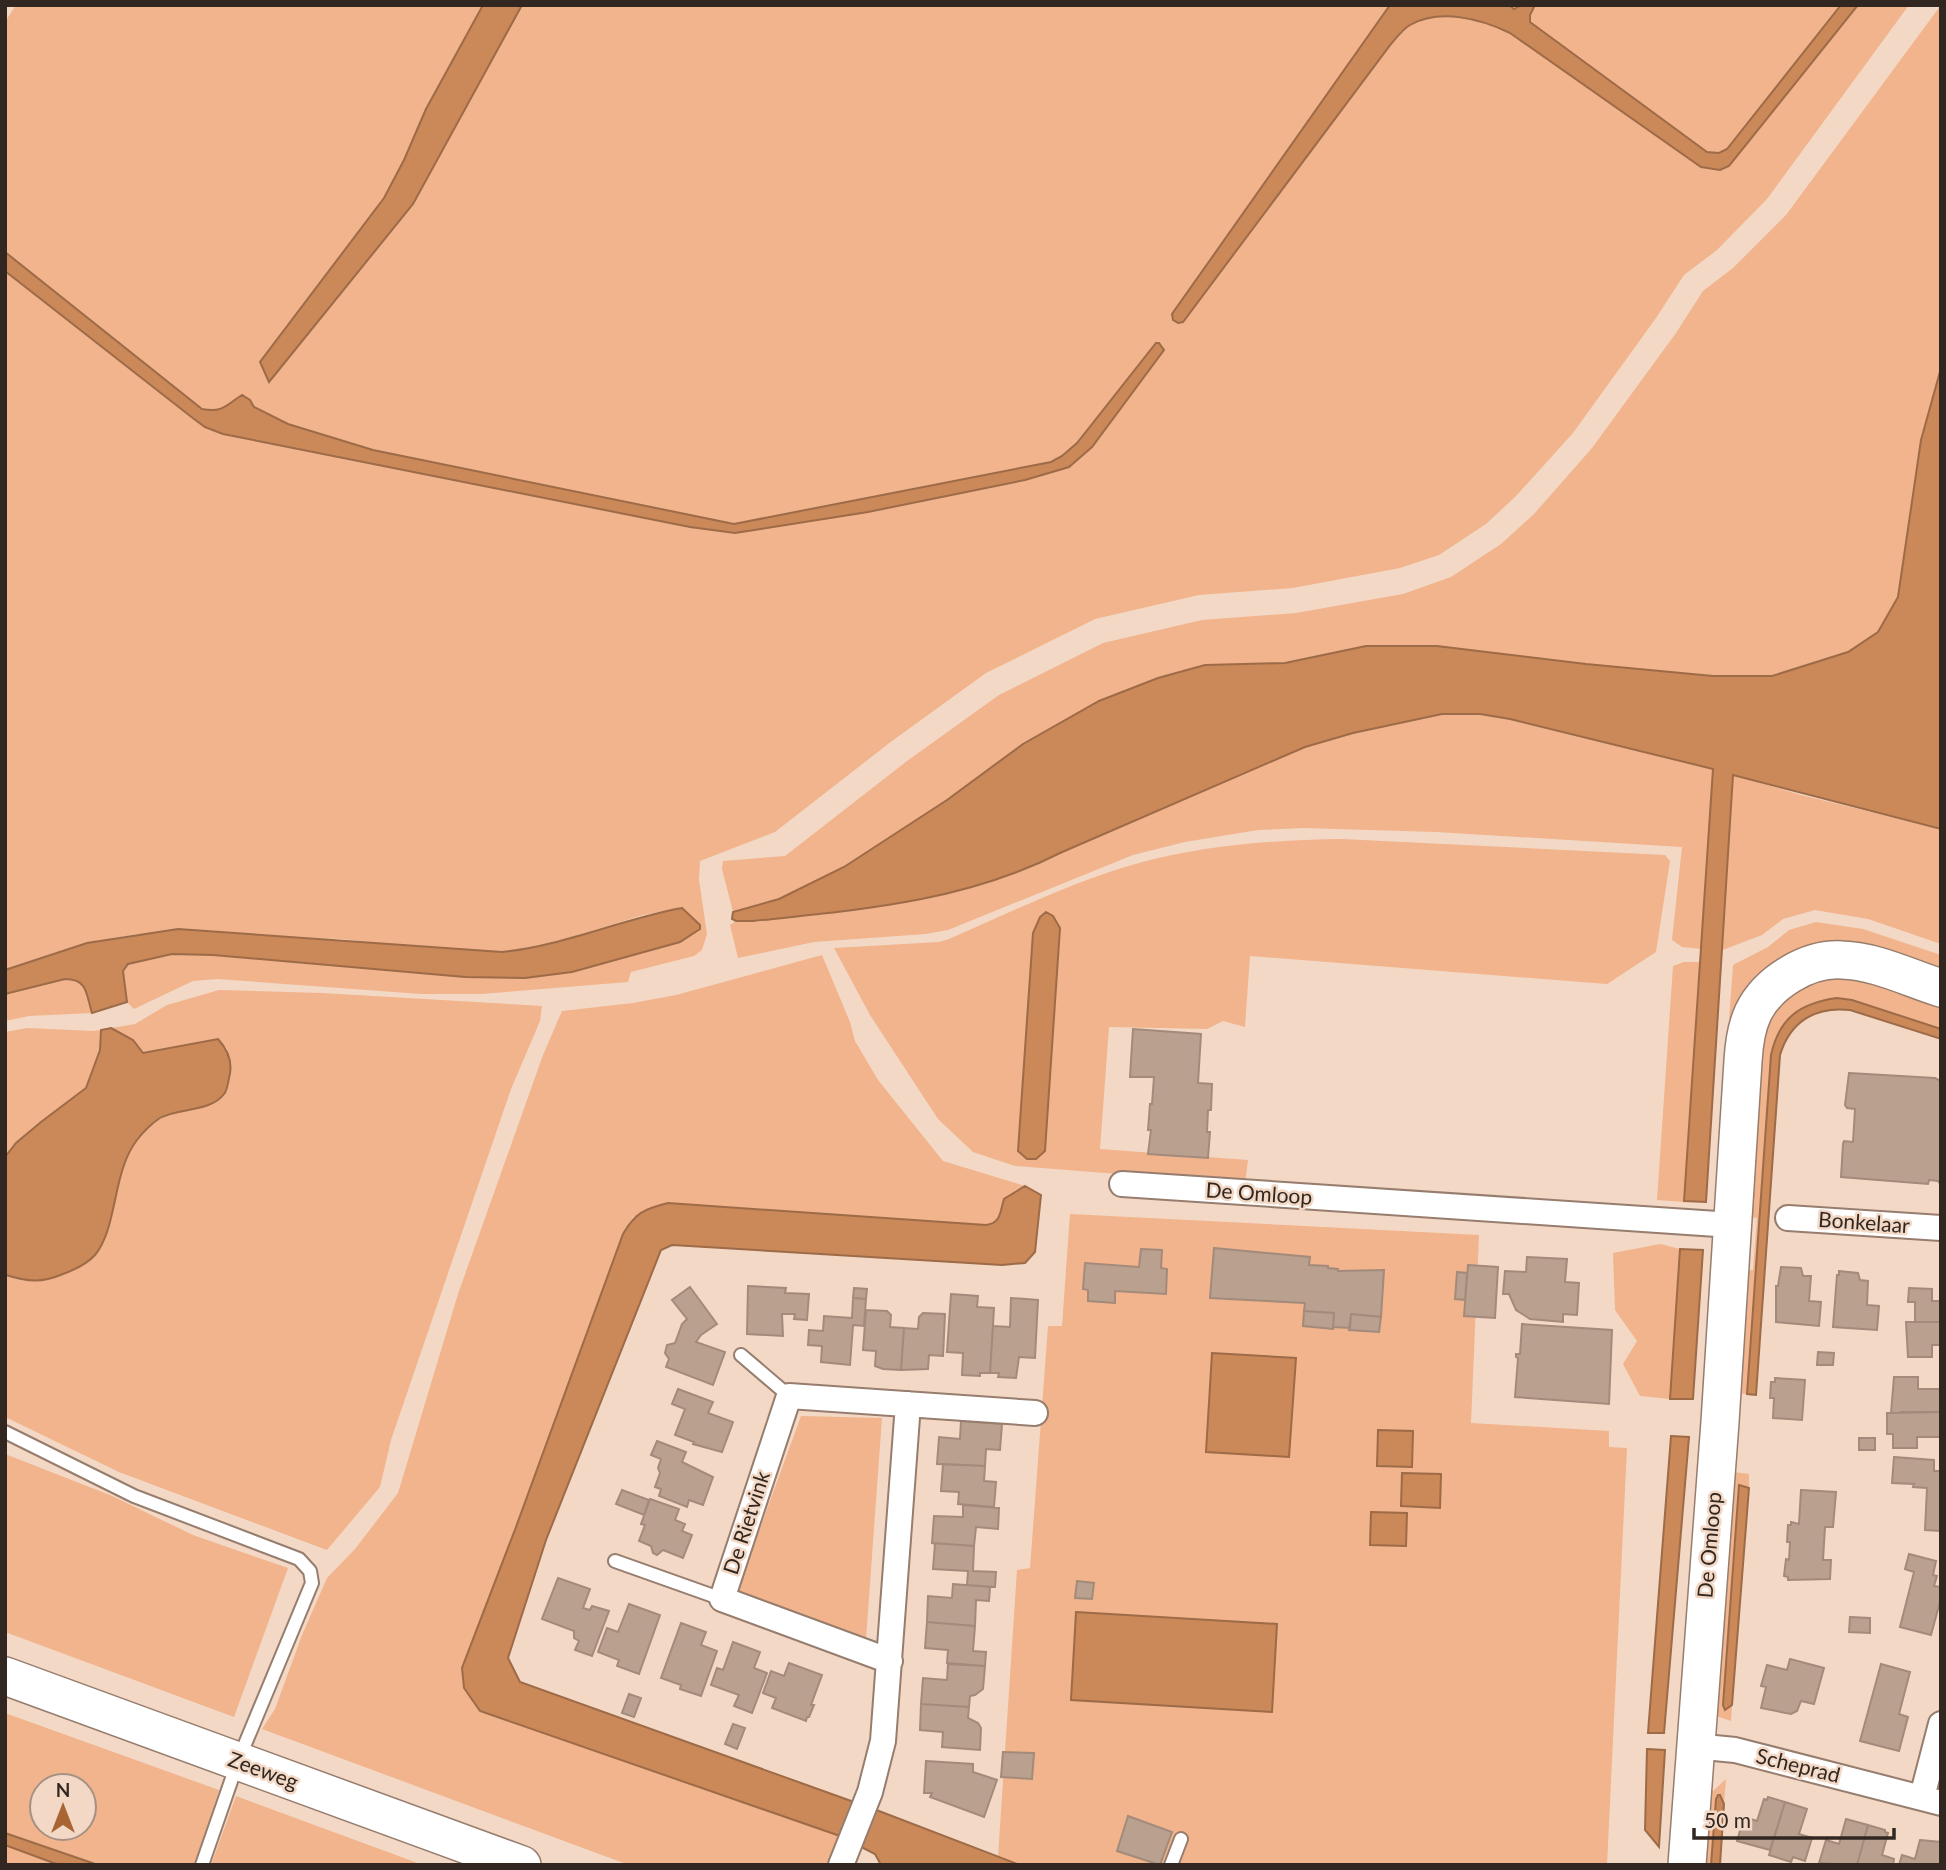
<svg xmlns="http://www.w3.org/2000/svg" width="1946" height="1870" font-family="Lato,sans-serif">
  <rect width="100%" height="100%" fill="#f3d8c6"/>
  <path fill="#f1b48c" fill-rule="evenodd" d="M16 5H483L426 109 404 160 384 198 260 361 413 204 522 5H1390L1172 314 1173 320 1183 322 1391 44C1397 37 1403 29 1410 25 1440 8 1481 19 1510 33L1701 167 1720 170 1729 166 1858 5H1909L1767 199 1717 250 1684 275 1656 318 1573 433 1516 496 1486 524 1439 555 1400 568 1293 588 1199 595 1095 619 986 673 892 741 775 832 700 861 699 880 707 934 702 950 694 956 631 972 628 982 481 994H421L218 979 193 981 134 1009 127 1002 123 970 128 964 173 954 213 955 465 977 525 978 572 972 680 942 700 929V925L682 908 643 915 546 945 502 952 440 950 342 939 137 934 87 943 5 970V271L194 419 205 427 223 434 690 527 735 533 868 512 1025 480 1069 467 1156 343 1077 443 1062 457 1051 462 734 524 373 450 288 424 254 407 249 400 238 397C227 408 218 412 202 409L5 252V22Z
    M1535 5H1841L1727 149 1719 153 1707 152 1530 22V15Z
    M1941 5V368L1921 440 1898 597 1878 632 1848 652 1772 676H1713L1586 664 1437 646H1366L1285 663 1205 665 1158 678 1099 701 1023 744 947 800 844 867 779 899 733 912 722 869 723 861 785 856 907 761 999 695 1103 643 1202 620 1296 613 1403 594 1451 577 1501 544 1534 514 1592 448 1676 333 1703 291 1733 268 1786 215Z
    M1442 714H1480L1510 719 1714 769 1701 949 1682 947 1672 940 1682 847 1436 832 1304 828 1258 830 1185 842 1133 855 948 930 926 934 814 942 738 958 730 925 736 921C763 921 789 917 816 915 900 906 984 892 1060 853L1305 747 1353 733Z
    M1733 775 1801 795 1941 829V944L1868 919 1815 910 1783 919 1762 935 1720 951Z
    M1342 839 1665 855 1670 861 1656 952 1607 984 1250 956 1245 1027 1223 1021 1207 1029 1109 1027 1100 1149 1248 1160 1245 1184 1015 1166 973 1152 938 1119 870 1015 834 948 939 942 949 939C1011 912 1074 881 1139 863 1205 845 1274 840 1342 839ZM1053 916 1060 928 1045 1151Z
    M1816 922 1863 929 1941 955V975L1888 958 1761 986 1716 1200 1733 965 1768 947 1789 930Z
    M822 955 850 1022 855 1041 878 1080 943 1161 1025 1186C1020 1189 1014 1191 1010 1195 1000 1207 1002 1222 986 1225L668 1203 633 1217 623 1234 516 1527 462 1668 480 1711 840 1836 828 1865H629L262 1729 275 1709 302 1635 327 1578 355 1549 398 1493 458 1294 543 1055 562 1011 633 1003 676 995Z
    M1684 962H1701L1684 1202 1657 1200 1673 966Z
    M1837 977 1854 978 1941 1003V1029L1852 1000 1807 1005 1771 1055 1747 1394 1731 1393 1746 1270H1753L1757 1218 1749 1217 1759 1032 1779 1006 1790 996 1820 980Z
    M65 979 79 980 84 986 92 1013 29 1016 5 1021V994Z
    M219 990 322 993 542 1006 540 1021 511 1089 391 1440 380 1487 327 1550 119 1472 5 1417V1274L23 1281 106 1236C113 1197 122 1138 162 1118 176 1111 193 1108 208 1105L231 1072 227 1049 218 1039 143 1053 133 1040 100 1038V1050L86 1088 41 1122 16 1143 5 1157V1032L27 1028 94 1031 135 1024 167 1005Z
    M1070 1214 1479 1235 1471 1423 1609 1431V1447L1627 1448 1607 1865H1020L998 1857 1017 1570 1030 1568 1048 1326H1062Z
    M1660 1244 1680 1249 1670 1399 1640 1396 1623 1364 1637 1341 1615 1310 1613 1253Z
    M801 1416 882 1418 866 1639 736 1594Z
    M5 1454 110 1495 193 1535 288 1568 234 1717 5 1632Z
    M1733 1472 1749 1474V1488L1739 1486 1723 1705 1726 1710 1732 1705 1731 1721 1719 1717 1713 1712Z
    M5 1713 219 1790 196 1865H98L5 1833ZM42 1786H84V1828H42Z
    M1726 1779 1724 1804 1722 1797 1716 1799 1711 1865H1699L1708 1790 1713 1791Z
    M236 1796 423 1865H211Z
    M5 1845 59 1865H10L5 1862Z"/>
  <path fill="#cb8859" stroke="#9d6b48" stroke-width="2" d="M483 5H522L413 204 269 382 260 362 384 198 404 160 426 109Z
    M1390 5H1509L1514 9 1521 5H1535L1530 15V22L1707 152 1719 153 1727 149 1841 5H1858L1729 166 1720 170 1701 167 1510 33C1481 19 1440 8 1410 25 1403 29 1397 37 1391 44L1183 322 1178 323 1173 320 1172 314Z
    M5 252 202 409C223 413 226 405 242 395L250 400 254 407 288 424 373 450 734 524 1051 462 1062 456 1077 443 1156 343H1159L1164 350 1092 447 1069 467 1025 480 868 512 735 533 690 527 223 434 205 427 194 419 5 271Z
    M1941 368V829L1733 775 1706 1202 1684 1201 1713 769 1510 719 1480 714H1442L1353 733 1305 747 1060 853C964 902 859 910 753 921H736L732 919 733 912 779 899 844 867 947 800 1023 744 1099 701 1158 678 1205 665 1285 663 1366 646H1437L1586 664 1713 676H1772L1848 652 1878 632 1898 597 1921 440Z
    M682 908 700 925V929L680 942 572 972 525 978 465 977 213 955 172 954 128 964 123 971 127 1002 92 1013C86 994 88 979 65 979L5 994V970L87 943 178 929 502 952C563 946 621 919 682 908Z
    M1046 912 1053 916 1060 928 1045 1151 1036 1159H1027L1018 1151 1033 933 1040 917Z
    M1837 998 1852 1000 1941 1029V1039L1850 1010C1815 1006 1790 1022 1780 1055L1756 1395 1747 1394 1771 1055C1779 1018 1800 1003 1837 998Z
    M111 1028 133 1040 143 1053 218 1039C228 1050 233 1064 229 1078 228 1083 227 1091 224 1094 211 1112 178 1108 160 1118 152 1123 142 1133 137 1140 112 1172 118 1227 95 1255 87 1264 74 1270 63 1274 42 1283 28 1282 6 1275L5 1157 16 1143 41 1122 86 1088 100 1050 101 1030Z
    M1025 1186 1041 1195 1035 1252 1025 1263 1002 1265 672 1245 661 1250 546 1540 508 1658 520 1682 879 1811 1020 1865H881L875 1854 840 1836 480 1711 464 1688 462 1668 516 1527 623 1234C635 1213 644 1209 668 1203L986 1225C1001 1223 1000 1212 1004 1199Z
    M1680 1249 1703 1250 1693 1399H1670Z
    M1212 1353 1296 1358 1289 1457 1206 1452Z
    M1378 1430 1413 1431 1412 1467 1377 1466Z
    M1671 1436 1689 1437 1664 1733H1648Z
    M1402 1473 1441 1474 1440 1508 1401 1506Z
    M1739 1485 1749 1488 1732 1705 1725 1710 1723 1705Z
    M1371 1512 1407 1513 1406 1546 1370 1545Z
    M1076 1612 1277 1624 1272 1712 1071 1700Z
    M1647 1749 1665 1750 1659 1847 1645 1830Z
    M1718 1795H1720L1724 1804 1720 1865H1711L1716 1799Z
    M5 1833 98 1865H59L5 1845Z"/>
  <path fill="#baa08f" stroke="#a38a7a" stroke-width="2" d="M1133 1029 1201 1034 1198 1083 1212 1084 1211 1110H1208L1207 1132H1210L1208 1158 1148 1154 1151 1130H1148L1150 1104H1152L1154 1077H1130Z
    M1849 1073 1935 1078 1941 1081V1185L1938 1181 1929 1180 1928 1184 1841 1177 1843 1144 1844 1141 1853 1142 1855 1109 1847 1108 1845 1105Z
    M1214 1248 1310 1257 1309 1265 1328 1266V1268L1338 1269V1271L1384 1270 1381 1317 1351 1314 1350 1328 1333 1327 1334 1313 1304 1311 1305 1303 1210 1298Z
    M1141 1249 1162 1250 1161 1268 1167 1269 1166 1294 1115 1291V1303L1088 1301V1290L1083 1289 1085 1263 1139 1267Z
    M1527 1257 1567 1259 1565 1282 1579 1283 1577 1315 1563 1314V1322L1530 1319 1516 1310 1509 1294H1503L1505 1271 1526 1272Z
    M1468 1265 1498 1267 1495 1318 1464 1316Z
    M1781 1267 1801 1268 1803 1276H1811L1809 1301 1821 1302 1819 1326 1776 1322V1286H1778Z
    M1839 1271 1858 1273 1860 1280 1868 1281 1867 1305 1879 1306 1877 1330 1833 1327 1837 1275H1839Z
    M1457 1272 1467 1273 1465 1300 1455 1299Z
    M748 1286 786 1288 785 1293 809 1294 807 1320 794 1319 795 1314H782L783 1336 747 1334Z
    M690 1287 717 1324 701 1335 696 1342 725 1352 713 1385 666 1367 669 1359 665 1353 667 1345 675 1343 682 1324 687 1319 672 1300Z
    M854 1288 867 1289 866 1299 853 1298Z
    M1909 1288 1932 1289V1301H1941V1322H1915V1302H1908Z
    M951 1294 978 1296 977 1307 994 1308 990 1373H980V1376L962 1375 963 1353 947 1352Z
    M853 1298 866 1299 864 1326 853 1325 850 1365 821 1362 822 1346 808 1345 809 1330 823 1331 824 1316 852 1318Z
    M1011 1298 1038 1300 1035 1358 1019 1357 1016 1378 998 1377 999 1373H990L993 1326 1010 1327Z
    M866 1310 887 1311 891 1315 890 1327 904 1328 901 1370 883 1369 875 1366 876 1351 863 1350Z
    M1304 1311 1334 1313 1333 1329 1303 1326Z
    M923 1313 945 1314 943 1356 929 1355 928 1369 901 1370 904 1328 918 1329 919 1317Z
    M1351 1314 1381 1317 1379 1332 1349 1330Z
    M1906 1322H1941V1345H1932V1357H1908Z
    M1522 1324 1612 1330 1609 1404 1515 1397 1518 1358 1516 1357V1354H1520Z
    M1818 1352 1834 1353 1833 1365H1817Z
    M1894 1377H1918V1389H1941V1412L1891 1413Z
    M1775 1378 1805 1380 1802 1420 1773 1418 1774 1398H1770L1771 1382H1775Z
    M678 1389 713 1402 708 1413 733 1422 722 1452 693 1444 694 1442 675 1435 685 1409 672 1404Z
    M1901 1412H1941V1437H1917V1448H1893V1434H1887V1413H1901Z
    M961 1421 1002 1424 1000 1450 986 1449 985 1466 937 1464 939 1437 960 1439Z
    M1859 1438H1875V1450H1859Z
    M657 1441 686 1452 682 1462 713 1477 703 1505 689 1500 687 1507 659 1496 661 1489 655 1487 660 1473 658 1468 661 1459 651 1455Z
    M1894 1457 1934 1460V1471H1941V1531L1925 1530 1927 1488 1913 1487 1914 1484 1892 1483Z
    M943 1464 985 1466 984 1481 996 1482 994 1507 958 1504 959 1492 941 1491Z
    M622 1490 649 1500 644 1515 616 1504Z
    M1801 1490 1836 1492 1833 1527H1825L1823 1560H1831L1830 1579 1788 1580V1577L1784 1576 1786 1559 1789 1560 1790 1542H1787L1788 1525H1791V1522L1799 1524Z
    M650 1499 679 1509 675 1520 685 1524 682 1531 692 1535 683 1558 663 1550 657 1555 653 1553 651 1546 639 1541 645 1525 641 1524Z
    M963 1505 999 1508 998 1529 976 1527 974 1546 932 1543 934 1516 963 1517Z
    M932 1543 974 1546 973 1571 996 1572 995 1587 967 1585 968 1571 933 1569 935 1544Z
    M1909 1554 1936 1561 1933 1575 1937 1576 1934 1586 1941 1587V1598L1931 1635 1900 1627 1914 1572 1905 1569Z
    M558 1578 590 1589 583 1608 590 1610 592 1606 609 1611 592 1656 575 1650 579 1641 574 1638V1631L542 1619Z
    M1077 1581 1094 1583 1092 1599 1075 1598Z
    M953 1584 990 1587 989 1601 976 1600 975 1626 927 1622 928 1596 952 1598Z
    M629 1604 660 1615 639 1674 617 1666 619 1660 598 1652 607 1628 618 1632Z
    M1850 1617 1870 1618V1633L1849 1632Z
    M927 1622 975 1626 973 1651 986 1652 985 1666 947 1663 948 1650 925 1648Z
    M681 1623 706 1632 701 1645 717 1651 701 1696 680 1689 681 1685 661 1678Z
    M733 1642 760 1652 754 1668 767 1673 752 1713 734 1706 739 1695 711 1685 717 1668 723 1670Z
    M1790 1659 1824 1668 1814 1704 1801 1701 1797 1711 1791 1714 1761 1708 1766 1687 1761 1686 1767 1665 1787 1670Z
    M789 1663 822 1675 811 1705H814L809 1717H807L806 1721 772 1708 776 1698 763 1693 771 1671 784 1676Z
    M948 1664 985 1666 983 1689 975 1695 970 1696 969 1707 921 1704 923 1678 947 1680Z
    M1881 1664 1910 1672 1899 1714 1908 1717 1899 1751 1860 1741Z
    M629 1694 641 1698 634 1717 622 1713Z
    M921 1704 969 1707 968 1718 978 1723 981 1728 980 1750 942 1747 943 1732 920 1730Z
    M733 1724 745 1728 737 1749 725 1744Z
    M1003 1752 1034 1753 1032 1779 1001 1777Z
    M926 1761 973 1764V1772L997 1780 984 1817 930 1797 932 1793H924Z
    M1768 1797 1785 1802 1770 1850 1737 1841 1744 1817 1757 1821 1764 1799 1767 1800Z
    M1785 1802 1807 1809 1799 1834 1812 1838 1805 1861 1793 1857 1791 1862 1769 1855Z
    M1128 1816 1172 1832 1160 1865 1117 1851Z
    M1846 1819 1868 1825 1857 1865 1819 1863 1826 1840 1839 1844Z
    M1868 1825 1885 1830V1832L1888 1833 1882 1855 1894 1859 1893 1865H1857Z
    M1920 1840 1941 1842V1865H1899L1902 1855 1915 1859Z"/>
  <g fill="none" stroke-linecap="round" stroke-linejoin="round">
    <defs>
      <path id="lane" d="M741 1355 789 1396
        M5 1432 134 1496 299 1559 310 1571 312 1583 238 1761 202 1865
        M615 1561 722 1599
        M1171 1865 1181 1839"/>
      <path id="street" d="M1122 1184 1732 1225
        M1788 1218 1941 1228
        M890 1661 722 1599 789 1396 1035 1413
        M1694 1746 1735 1750 1941 1803
        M1922 1797 1941 1724
        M841 1865 870 1792 883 1741 908 1404"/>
      <path id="secondary" d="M5 1676 522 1865
        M1687 1865 1720 1422 1743 1061C1744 1044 1746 1028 1753 1013 1768 982 1808 958 1842 960 1876 961 1909 978 1941 988"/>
    </defs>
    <use href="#lane" stroke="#967d6d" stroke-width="16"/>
    <use href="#street" stroke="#967d6d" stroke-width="28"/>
    <use href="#secondary" stroke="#967d6d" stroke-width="40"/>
    <use href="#lane" stroke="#fff" stroke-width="12"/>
    <use href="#street" stroke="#fff" stroke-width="24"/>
    <use href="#secondary" stroke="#fff" stroke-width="37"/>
  </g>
  <g text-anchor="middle" stroke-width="5" stroke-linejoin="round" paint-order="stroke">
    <g font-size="21" fill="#312720" stroke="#f3d8c6">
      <text transform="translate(1259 1194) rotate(4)" y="7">De Omloop</text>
      <text transform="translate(1864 1223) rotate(4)" y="7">Bonkelaar</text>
      <text transform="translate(747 1523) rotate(-72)" y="7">De Rietvink</text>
      <text transform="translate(1710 1545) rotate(-85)" y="7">De Omloop</text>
      <text transform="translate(1798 1766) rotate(14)" y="7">Scheprad</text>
      <text transform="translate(263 1771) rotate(20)" y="7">Zeeweg</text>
    </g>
  </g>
  <rect width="1946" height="1870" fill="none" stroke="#312720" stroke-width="14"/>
  <g transform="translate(63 1807)"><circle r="33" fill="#f3d8c6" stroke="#a59184" stroke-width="2"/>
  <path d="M0-5L12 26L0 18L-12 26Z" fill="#a86533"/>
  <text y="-10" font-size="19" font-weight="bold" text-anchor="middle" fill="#312720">N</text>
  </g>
  <path d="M1694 1828v10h200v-10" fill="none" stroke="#312720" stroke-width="3.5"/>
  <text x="1704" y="1828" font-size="21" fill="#312720" stroke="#f3d8c6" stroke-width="5" paint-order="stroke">50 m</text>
</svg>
